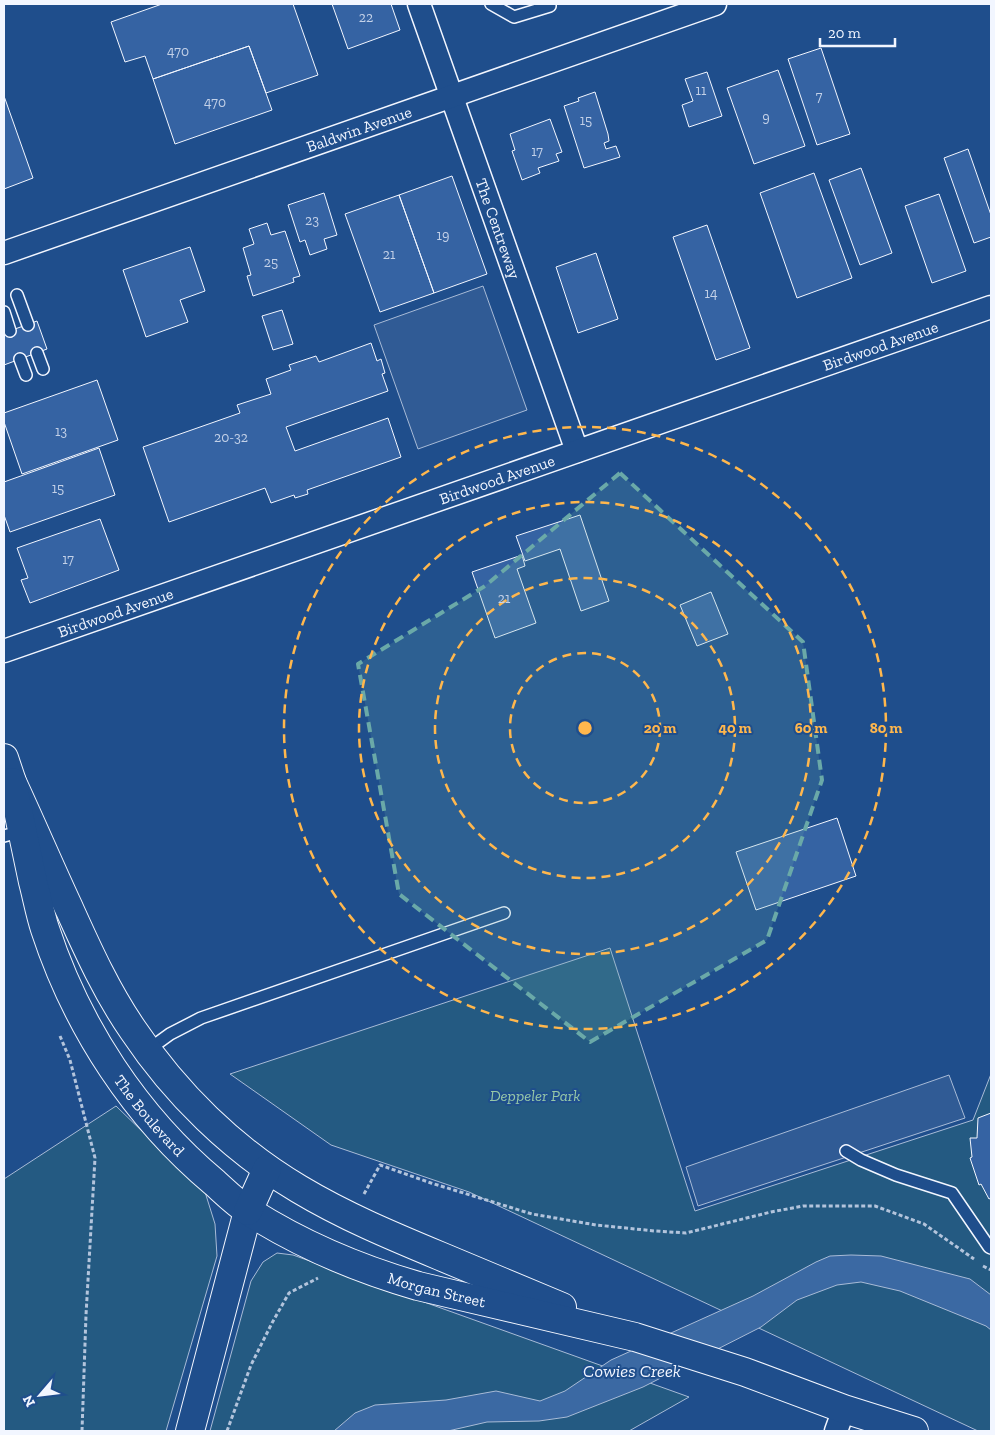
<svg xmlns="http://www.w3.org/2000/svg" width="995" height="1435" font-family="'Zilla Slab',serif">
  <rect width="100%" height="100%" fill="#1f4e8c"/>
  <path fill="#245a82" stroke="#a8bbd7" d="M610 948 695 1211 973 1120 991 1074V1431H978L469 1192 331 1145 230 1074Z
    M116 1106 205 1192 215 1224 217 1256 166 1431H4V1179Z
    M277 1253 293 1255 689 1397 629 1431H210L251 1281 263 1262Z"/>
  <path fill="#305b95" stroke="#a8bbd7" d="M483 286 527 410 418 449 374 325Z
    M949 1075 965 1118 698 1206 686 1167Z"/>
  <path fill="#3b69a3" stroke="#a8bbd7" d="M851 1255 881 1256 970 1279 991 1295V1330L986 1326 900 1291 861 1282 837 1285 797 1300 761 1327 643 1387 567 1417 539 1421 487 1422 448 1431H334L355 1413 375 1405 446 1400 496 1391 540 1401 565 1391 611 1360 753 1296 816 1262 830 1256Z"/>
  <path fill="#3563a3" stroke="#f2f6ff" d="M162 4H293L318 75 266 93 249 46 153 79 145 56 125 62 111 22Z
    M332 4H391L400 30 348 49Z
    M249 46 272 110 175 144 153 79Z
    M821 48 850 134 817 145 788 59Z
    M778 70 805 146 754 164 727 88Z
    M707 72 722 116 689 127 682 105 693 101 685 79Z
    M595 92 608 134 609 141 604 143 606 149 616 146 620 157 584 168 564 106 579 101 578 98Z
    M4 96 33 178 4 189Z
    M550 119 562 152 556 154 559 161 538 168 540 173 522 180 512 151 515 150 510 134Z
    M968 149 991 215V237L974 243 944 158Z
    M861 168 892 253 860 265 829 180Z
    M814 173 852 278 797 298 760 193Z
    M452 176 487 274 434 293 399 195Z
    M324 193 337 235 324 239 327 249 310 255 305 240 300 242 288 205Z
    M939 194 966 271 932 283 905 206Z
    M399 195 434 293 380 312 345 214Z
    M267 223 271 235 285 231 300 276 293 278 294 282 253 296 247 276 251 275 243 248 254 244 249 229Z
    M707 225 750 348 716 360 673 237Z
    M190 247 205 291 180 300 188 322 146 337 123 270Z
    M596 253 618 319 578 333 556 267Z
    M282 310 293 344 273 350 262 316Z
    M37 321 47 349 4 365V333Z
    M371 343 377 361 381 359 385 373 382 374 388 391 286 427 295 451 388 418 401 457 307 490 308 494 295 498 294 495 271 503 265 488 169 522 143 447 240 413 237 405 271 394 266 379 291 370 289 365 316 356 319 362Z
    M97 380 118 440 22 474 4 422V413Z
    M99 448 115 495 10 532 4 515V482Z
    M580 515 609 601 581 611 560 549 525 561 516 536Z
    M100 519 119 570 30 603 21 580 28 578 17 548Z
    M522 555 525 566 517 569 536 623 495 638 472 572Z
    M711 592 728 634 697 646 680 605Z
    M837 818 856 876 756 910 736 852Z
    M991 1113V1198L989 1199 981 1184 979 1185 970 1158 972 1157 970 1138H977L978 1118Z"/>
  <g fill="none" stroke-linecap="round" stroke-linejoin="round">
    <defs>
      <path id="service" d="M491 4 514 17 550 6
        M17 295 28 325
        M4 312 10 331
        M37 353 43 369
        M20 359 26 375
        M4 836 22 831
        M148 1050 170 1034 201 1018 504 913
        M846 1151 861 1160 896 1175 952 1193 989 1247 991 1248"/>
      <g id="minor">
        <path id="s1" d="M419 4 577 451"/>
        <path id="s2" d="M4 253 715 4"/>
        <path id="s3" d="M4 651 991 307"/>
        <path d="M836 1431 844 1409"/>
      </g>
      <path id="tertiary" d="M190 1431 248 1211"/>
      <g id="secondary">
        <path d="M4 758 12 782C31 823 49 865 68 906 87 948 106 991 133 1030 175 1093 233 1150 299 1189 344 1216 392 1236 440 1256 481 1273 521 1290 562 1307"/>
        <path id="s4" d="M12 782C19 815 26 848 33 882 37 897 40 914 45 929 77 1027 136 1117 215 1183 226 1193 237 1204 250 1212 302 1245 359 1269 418 1286L635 1337 745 1372 844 1409 914 1431"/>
        <path d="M248 1211 267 1169"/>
      </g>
    </defs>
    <use href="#service" stroke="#f2f6ff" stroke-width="14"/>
    <use href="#minor" stroke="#f2f6ff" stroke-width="25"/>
    <use href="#tertiary" stroke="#f2f6ff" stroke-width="30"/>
    <use href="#secondary" stroke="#f2f6ff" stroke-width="30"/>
    <path stroke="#b3c4dc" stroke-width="3" stroke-dasharray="4 2.5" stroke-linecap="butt" d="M60 1036 70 1060 95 1158 86 1315 82 1431
      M364 1194 380 1165 431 1183 532 1214 596 1225 655 1231 686 1233 771 1212 803 1206H875L924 1224 974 1259
      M983 1266 991 1270
      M227 1431 251 1365 272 1323 289 1293 318 1278"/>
    <use href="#service" stroke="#1f4e8c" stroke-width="11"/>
    <use href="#minor" stroke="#1f4e8c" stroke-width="22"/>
    <use href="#tertiary" stroke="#1f4e8c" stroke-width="28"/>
    <use href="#secondary" stroke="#1f4e8c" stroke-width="28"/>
  </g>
  <path fill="#6aa9a8" fill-opacity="0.2" stroke="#6aa9a8" stroke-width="4" stroke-dasharray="10 6" stroke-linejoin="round" d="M620 473 803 642 822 780 767 940 590 1042 399 894 358 664 485 586Z"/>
  <g fill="none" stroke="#ffb74d" stroke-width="2.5" stroke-dasharray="9 6">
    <circle cx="585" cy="728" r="75"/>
    <circle cx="585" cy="728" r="150"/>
    <circle cx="585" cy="728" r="226"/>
    <circle cx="585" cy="728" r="301"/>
  </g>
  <g text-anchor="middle" stroke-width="4" stroke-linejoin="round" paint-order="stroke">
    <g font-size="14" fill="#c3d1e8">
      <text x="366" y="22">22</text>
      <text x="178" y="56">470</text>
      <text x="701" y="95">11</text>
      <text x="819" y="101">7</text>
      <text x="215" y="107">470</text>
      <text x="766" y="122">9</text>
      <text x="586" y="125">15</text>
      <text x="537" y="156">17</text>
      <text x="312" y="225">23</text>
      <text x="443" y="240">19</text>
      <text x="389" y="259">21</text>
      <text x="271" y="267">25</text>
      <text x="711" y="298">14</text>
      <text x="61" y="436">13</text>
      <text x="231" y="442">20-32</text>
      <text x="58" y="493">15</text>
      <text x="68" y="564">17</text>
      <text x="504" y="603">21</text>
    </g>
    <g font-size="16" fill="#f2f6ff" stroke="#1f4e8c">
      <text dy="6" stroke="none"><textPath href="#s2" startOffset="376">Baldwin Avenue</textPath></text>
      <text dy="6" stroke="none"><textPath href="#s1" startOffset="238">The Centreway</textPath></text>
      <text dy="6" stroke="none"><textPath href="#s3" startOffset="928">Birdwood Avenue</textPath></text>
      <text dy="6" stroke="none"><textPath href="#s3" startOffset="522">Birdwood Avenue</textPath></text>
      <text dy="6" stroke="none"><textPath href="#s3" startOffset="118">Birdwood Avenue</textPath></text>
      <text dy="6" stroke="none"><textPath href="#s4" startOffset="366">The Boulevard</textPath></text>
      <text dy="6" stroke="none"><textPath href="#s4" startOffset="709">Morgan Street</textPath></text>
    </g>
    <g font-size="16" font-style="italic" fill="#97c8a6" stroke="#1f4e8c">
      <text x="535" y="1101">Deppeler Park</text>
    </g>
    <g font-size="18" font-style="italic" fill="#f2f6ff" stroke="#1f4e8c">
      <text x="632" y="1377">Cowies Creek</text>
    </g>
  </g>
  <circle cx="585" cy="728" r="8" fill="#ffb74d" stroke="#1f4e8c" stroke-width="2.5"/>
  <g font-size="15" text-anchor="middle" font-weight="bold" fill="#ffb74d" stroke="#1f4e8c" stroke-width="4" stroke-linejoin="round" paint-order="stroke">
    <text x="660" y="733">20 m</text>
    <text x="735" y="733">40 m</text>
    <text x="811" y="733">60 m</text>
    <text x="886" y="733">80 m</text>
  </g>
  <rect width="995" height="1435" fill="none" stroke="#f2f6ff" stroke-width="10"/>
  <g transform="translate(40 1395) rotate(242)" stroke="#1f4e8c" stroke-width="4" paint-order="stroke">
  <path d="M0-4L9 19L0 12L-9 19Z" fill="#f2f6ff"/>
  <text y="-8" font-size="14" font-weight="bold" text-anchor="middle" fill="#f2f6ff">N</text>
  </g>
  <path d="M820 38v8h75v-8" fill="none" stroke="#f2f6ff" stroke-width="2.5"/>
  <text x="828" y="38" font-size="15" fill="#f2f6ff" stroke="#1f4e8c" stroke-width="4" paint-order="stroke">20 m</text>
</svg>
